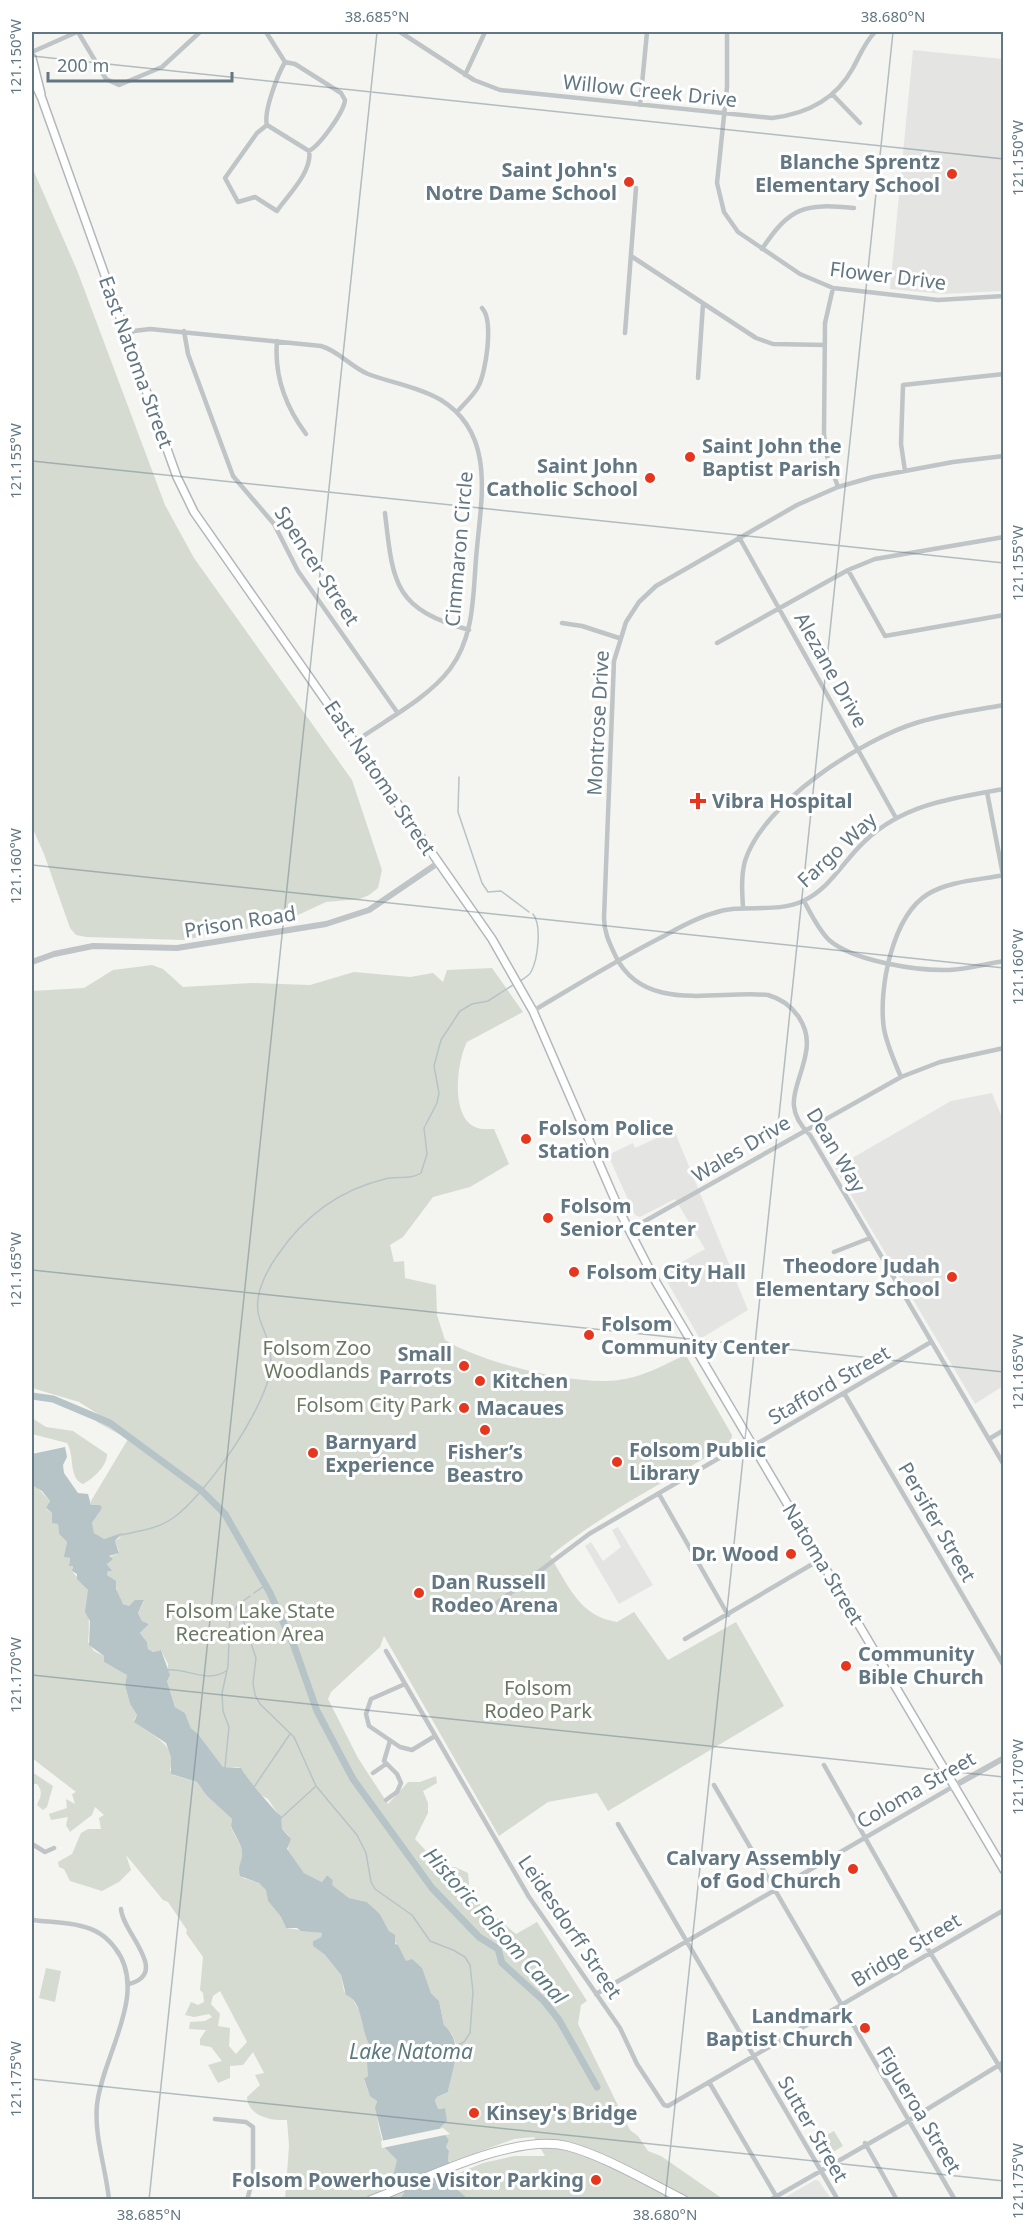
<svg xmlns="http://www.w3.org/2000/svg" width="1035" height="2231" font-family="'Noto Sans',sans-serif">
  <rect width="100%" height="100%" fill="#f4f4f0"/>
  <path fill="#e4e5e3" d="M913 50 1003 59V291L943 294 890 289Z
    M992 1093 1004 1123 1003 1386 975 1404 835 1168 951 1101Z
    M674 1130 748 1310 700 1339 662 1273 705 1249 675 1199 640 1217 635 1215 608 1155 633 1143 635 1148Z
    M618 1527 653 1585 619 1604 585 1546 591 1542 603 1561 621 1547 612 1530Z
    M815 2180 819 2181 831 2199H782Z"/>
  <path fill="#d6dbd1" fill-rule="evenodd" d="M32 167 77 270 165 505 194 558 352 780 382 870 378 888 369 895 360 899 326 902 281 923 183 940 86 937 76 935 70 928 44 854 32 827Z
    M152 965 163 969 183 987 252 983 310 985 354 972 410 977 433 973 443 982 447 970 492 968 523 1012 467 1042C457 1061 450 1116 475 1127 481 1130 487 1129 494 1129L509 1164 470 1187 433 1197 403 1237 390 1245 394 1262 404 1261 405 1278 436 1285 437 1315 445 1340C482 1363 576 1386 619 1380 642 1377 662 1366 683 1356L687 1357 732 1435 731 1443 726 1446C666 1481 605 1512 550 1556 569 1586 579 1616 617 1622L634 1612 668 1660 736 1622 784 1706 608 1811 597 1793 548 1802 499 1836 384 1636 380 1647 331 1692 328 1699 358 1758 388 1804 408 1782H420L436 1776 437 1783 423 1791 428 1803V1813L415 1839 443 1869 455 1867 468 1873 469 1884 466 1893 516 1934 537 1922 587 2001 581 2005 578 2024 630 2130 638 2136 648 2151 661 2156 723 2199H285L289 2146 287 2120C271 2121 248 2116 247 2097L260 2085 255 2075 264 2073 253 2052 243 2065 230 2066V2078L218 2083 208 2065 222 2061 211 2047 200 2045V2039L206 2030 189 2029 190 2022 205 2021 212 2017 209 2014 194 2017 185 2015 191 2002 198 2005 204 2002 203 1993 200 1990 203 1957 186 1933 187 1930 168 1902 163 1900 126 1855 131 1870 119 1882 102 1891 70 1881 64 1869 59 1867 58 1862 72 1854 81 1833 88 1829H101L99 1818 104 1815 95 1807 92 1815 70 1832 66 1825 68 1817 51 1820 49 1814 67 1808 66 1799 75 1804 72 1794 76 1792 32 1758V1485L34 1484 50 1501 46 1509 52 1513V1522L58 1524 59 1534 67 1542 65 1557 70 1558 69 1564 73 1565 72 1571 88 1590C88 1608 90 1624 88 1642L94 1651 104 1656V1662C111 1666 120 1669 127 1675L125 1685 130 1704 137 1715 134 1720C148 1735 179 1743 170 1770L173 1775 197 1782 206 1795 232 1819 231 1827C234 1836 242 1843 242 1853 243 1861 241 1869 243 1878L259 1883 267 1890 268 1901 281 1917 286 1928 322 1933 321 1937 313 1941V1946L325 1955 341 1975 344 1991 352 1998 361 2014 369 2044 368 2076 364 2080 369 2093 377 2101C374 2107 381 2144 387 2150 390 2154 394 2155 397 2160 397 2175 408 2182 403 2196L483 2163 514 2156H545L534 2137 514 2139 450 2162 448 2160 449 2151 446 2147 449 2140 440 2128 445 2123V2108L437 2109 435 2101 437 2097 448 2092C451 2078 451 2062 457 2047L452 2034 444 2025 439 2001 431 1993 425 1978 406 1962 380 1914 367 1902 349 1898 331 1885 333 1880 327 1875 322 1882 304 1873 288 1852 289 1836 282 1829 278 1814 268 1799 261 1795 239 1767H223L198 1734 191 1728 185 1713 175 1707 167 1681 168 1664 161 1650 153 1652 148 1649 147 1642 140 1633 149 1624 142 1621 138 1613 144 1601H136L129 1606C118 1604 116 1592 116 1582L107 1575 109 1567 107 1563 112 1559 109 1557 117 1554 119 1551 115 1541 121 1537 102 1539 94 1533 91 1525 97 1515 98 1505H91V1501L128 1439 97 1422 95 1418 98 1414 79 1402 32 1388V991L84 988 113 970ZM220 1991 247 2042 236 2054 229 2046 230 2028 218 2026 220 2014 211 2004 213 1996Z
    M32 1418 46 1427 73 1431 107 1454C108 1465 93 1479 83 1484 68 1478 75 1455 67 1443L32 1434Z
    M32 1772 53 1786 47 1807 43 1810 37 1805C40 1797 44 1793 37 1784H32Z
    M46 1968 61 1971 55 2002 39 1998Z
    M834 2131 843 2146 823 2158 814 2142Z"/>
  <path fill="#b6c4c7" d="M65 1447 67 1457 63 1465 64 1473 78 1493 88 1494 91 1505H100L102 1508 92 1523 94 1533 104 1539 122 1533 115 1541 119 1553 109 1556 113 1559 107 1564 112 1571H108L107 1575 116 1581V1589L123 1604 129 1606 135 1600H144L138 1613 142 1621 149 1624 140 1633 147 1642 148 1649 153 1652 161 1650 170 1675 167 1681 175 1707 185 1713 191 1728 198 1734 223 1767 241 1768C244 1775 276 1813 281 1816L282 1829 291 1839 287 1849 304 1873 322 1882 327 1875 333 1880 332 1885 349 1898 367 1902 380 1914 389 1931 395 1935V1944L398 1945 406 1961 412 1959 422 1968 431 1993 439 2001 444 2025C465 2044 452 2068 448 2092L437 2097 435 2101 438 2109 445 2108 447 2121 440 2128 449 2140 446 2147 449 2151 448 2160 458 2180 452 2185 468 2199H400C405 2193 406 2188 403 2180L393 2177 397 2160 385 2148 375 2108 377 2101 370 2096 364 2079 368 2076 366 2046 369 2044C361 2030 363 2001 346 1995L341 1975 325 1955 313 1946V1941L321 1937 322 1933 301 1931 297 1928H286L281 1917 268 1901 266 1890 259 1883 240 1876C237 1864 243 1862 242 1853 242 1843 234 1835 231 1826L232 1819 206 1795 197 1782 171 1774V1757L166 1743 134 1722 137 1715 130 1704 125 1685 127 1675C119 1671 112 1666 104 1662V1656L89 1645 90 1621 85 1612 88 1590 77 1579V1574L72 1571 73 1566H69L70 1558 64 1557 67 1542 59 1534 58 1524 52 1523V1513L46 1508 50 1501 42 1491 32 1485V1454Z"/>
  <path fill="#f4f4f0" d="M443 2128 450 2134 382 2148 381 2141Z"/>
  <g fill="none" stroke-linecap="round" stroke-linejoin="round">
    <path stroke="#b6c4c7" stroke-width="1.5" d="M459 777 458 812 482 883 488 892 501 891 529 912
      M520 981C524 978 529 976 531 972 538 959 542 925 533 914
      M121 1535C138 1531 158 1529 173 1518 205 1496 271 1402 271 1363 271 1345 266 1336 260 1320 252 1299 265 1273 277 1256 304 1216 339 1190 385 1179 397 1176 411 1180 421 1173L427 1154 424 1128 437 1103 439 1093 434 1066 441 1040 460 1011 472 1004 488 1001 513 985
      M254 1593 266 1585
      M250 1596 238 1605 256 1658 253 1683 255 1695 260 1704 294 1737 316 1786 357 1835 366 1853 371 1882 375 1889 412 1915 430 1941 453 1950 465 1957 470 1965 473 1992 470 2033 464 2042 456 2046
      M165 1670C186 1667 207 1684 226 1671
      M225 1767 229 1727 223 1711 222 1693 228 1666 230 1617 238 1605
      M254 1787 290 1734
      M281 1818 315 1787"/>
    <path stroke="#b6c4c7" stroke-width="7" d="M32 1396 53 1399 110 1423 201 1490 225 1514 270 1593 294 1646 317 1711 353 1779 432 1888 479 1937 498 1949 502 1963 544 2001 559 2020 597 2087"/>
    <defs>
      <path id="secondary" d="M32 58 41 94
        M32 77 42 99 177 477 194 512 492 939 533 1011 622 1216 656 1282 1004 1870"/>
      <path id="primary" d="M371 2200C423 2180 513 2133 567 2146 605 2156 648 2182 684 2200"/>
    </defs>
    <use href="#secondary" stroke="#b1b8bb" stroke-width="10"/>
    <use href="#primary" stroke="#b2b7ba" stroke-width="10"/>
    <path stroke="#bfc4c6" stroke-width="4.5" d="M78 32 106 79 119 85 162 67 200 32
      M266 32 285 62C278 74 263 112 267 125
      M400 32 474 80 500 90 772 118C806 114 836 99 853 68 860 55 865 42 875 32
      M727 32V87L717 183 724 212 738 232 800 274 833 288 938 300 1004 296
      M32 52 77 32
      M285 62 295 64 341 93 345 100C344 112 320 145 309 151
      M465 75 485 32
      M832 94 860 123
      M640 105 647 32
      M267 125 309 151C313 171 288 195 277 211L255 197 238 202 225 178 257 133Z
      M762 249C790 207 804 203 854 208
      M631 256 756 338 773 344 825 345
      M833 288 825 323 824 434 827 456 838 487
      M184 331 188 354 233 476 274 524 298 571 397 712
      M625 333 636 188
      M127 336 134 331 150 329 321 346C339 351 351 367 368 374 392 383 419 387 441 400 498 435 480 504 476 559 473 597 474 637 450 669 427 699 387 719 356 741
      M277 341C274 376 285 406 306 434
      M698 378 703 304
      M457 412C464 404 473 396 478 387 486 373 494 320 482 308
      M1004 456 953 462 873 477 838 487 797 505 656 586 639 602 626 622 614 661 604 918C604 933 610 944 616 957 645 1014 716 990 768 995 793 1002 811 1026 806 1052 801 1085 779 1105 810 1135L1004 1465
      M905 471 901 444 903 385 1004 374
      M385 513C393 584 394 609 469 630
      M739 537 896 818
      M848 570 885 636 1004 615
      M562 623 582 626 619 638
      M717 643 848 570 875 559 1004 537
      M987 792 1003 875
      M804 901C811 914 818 929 829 940 853 961 917 971 949 970 967 969 985 964 1004 961
      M743 907C742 892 741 876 745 861 763 803 862 739 919 722 946 714 975 710 1004 705
      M533 1011C575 986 617 960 660 938 677 929 695 918 714 913 743 903 775 914 803 901 830 889 844 860 865 841 904 804 953 798 1004 789
      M901 1077C894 1061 887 1045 884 1029 878 990 892 916 928 894 949 881 979 880 1004 875
      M629 1230 901 1077 940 1062 1004 1048
      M834 1252 870 1238
      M844 1393 1004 1666
      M989 1439 1004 1430
      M659 1494 728 1615
      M497 1603 589 1534 738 1447 760 1442 772 1435 931 1342
      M685 1639 821 1559
      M386 1651 529 1897 620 2028 637 2064 664 2105 668 2106 1004 1910
      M405 1684 371 1699 366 1714 369 1726 400 1747 412 1750 435 1736
      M824 1765 928 1949 1004 2074
      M373 1773 386 1764
      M714 1785 955 2200
      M386 1800 397 1792 401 1783 397 1774 384 1761 390 1741
      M618 1824 838 2200
      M32 1844 45 1852 54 1848
      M121 1909C122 1932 171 1973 129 1984
      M32 1920C48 1922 66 1922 81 1926 95 1929 107 1937 115 1948 150 1992 102 2056 97 2105 94 2137 106 2168 109 2200
      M596 1994 954 1786
      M709 2082 776 2196
      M215 2119 246 2122 253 2127V2179L247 2200
      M865 2143 897 2200
      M770 2200 903 2124 1004 2062"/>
    <path stroke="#bfc4c6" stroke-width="6" d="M32 962 54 954 93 946 177 948 326 924 369 910 438 863
      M954 1786 1004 1758"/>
    <use href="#secondary" stroke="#fff" stroke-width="7"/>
    <use href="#primary" stroke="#fff" stroke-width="8"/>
  </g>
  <path fill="none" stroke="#627782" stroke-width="1.5" stroke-opacity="0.45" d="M32 56 1004 159M32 461 1004 563M32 865 1004 968M32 1270 1004 1372M32 1675 1004 1777M32 2079 1004 2181M149 2200 377 32M665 2200 893 32"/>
  <g fill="#e6371e" stroke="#fff" stroke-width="2">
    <circle cx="952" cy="174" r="6"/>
    <circle cx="629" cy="182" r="6"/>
    <circle cx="690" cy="457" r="6"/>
    <circle cx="650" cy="478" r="6"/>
    <path d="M695 792h6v6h6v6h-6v6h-6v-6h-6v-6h6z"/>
    <circle cx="526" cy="1139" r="6"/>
    <circle cx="548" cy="1218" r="6"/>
    <circle cx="574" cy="1272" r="6"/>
    <circle cx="952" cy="1277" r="6"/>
    <circle cx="589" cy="1335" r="6"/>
    <circle cx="464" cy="1366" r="6"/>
    <circle cx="480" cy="1381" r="6"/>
    <circle cx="464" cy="1408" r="6"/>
    <circle cx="485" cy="1430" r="6"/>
    <circle cx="313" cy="1453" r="6"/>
    <circle cx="617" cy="1462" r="6"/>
    <circle cx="791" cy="1554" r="6"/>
    <circle cx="419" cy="1593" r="6"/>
    <circle cx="846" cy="1666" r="6"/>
    <circle cx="853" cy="1869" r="6"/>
    <circle cx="865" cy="2028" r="6"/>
    <circle cx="474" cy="2113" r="6"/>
    <circle cx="596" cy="2180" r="6"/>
  </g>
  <g text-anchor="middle" stroke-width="6" stroke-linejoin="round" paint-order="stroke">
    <g font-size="20" fill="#627782" stroke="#fff">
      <text transform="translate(650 91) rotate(6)" y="7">Willow Creek Drive</text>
      <text transform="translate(888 276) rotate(7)" y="7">Flower Drive</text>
      <text transform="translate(136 362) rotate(70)" y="7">East Natoma Street</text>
      <text transform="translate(459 549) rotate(-85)" y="7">Cimmaron Circle</text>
      <text transform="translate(317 566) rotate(57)" y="7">Spencer Street</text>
      <text transform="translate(831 670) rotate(61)" y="7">Alezane Drive</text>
      <text transform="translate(598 723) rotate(-87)" y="7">Montrose Drive</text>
      <text transform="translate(380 778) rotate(56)" y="7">East Natoma Street</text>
      <text transform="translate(837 850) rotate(-43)" y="7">Fargo Way</text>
      <text transform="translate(240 922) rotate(-9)" y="7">Prison Road</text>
      <text transform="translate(741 1149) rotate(-31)" y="7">Wales Drive</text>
      <text transform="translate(836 1150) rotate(59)" y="7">Dean Way</text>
      <text transform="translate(829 1385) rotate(-30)" y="7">Stafford Street</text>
      <text transform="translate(937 1522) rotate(60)" y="7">Persifer Street</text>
      <text transform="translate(823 1564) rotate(59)" y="7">Natoma Street</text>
      <text transform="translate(916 1790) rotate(-30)" y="7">Coloma Street</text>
      <text transform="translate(570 1927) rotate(56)" y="7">Leidesdorff Street</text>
      <text transform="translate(906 1950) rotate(-31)" y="7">Bridge Street</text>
      <text transform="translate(919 2110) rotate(59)" y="7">Figueroa Street</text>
      <text transform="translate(813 2129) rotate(60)" y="7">Sutter Street</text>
    </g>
    <g font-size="20" font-weight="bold" fill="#627782" stroke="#fff" text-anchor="start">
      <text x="940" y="169" text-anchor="end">Blanche Sprentz<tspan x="940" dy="23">Elementary School</tspan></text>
      <text x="617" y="177" text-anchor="end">Saint John's<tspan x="617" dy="23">Notre Dame School</tspan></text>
      <text x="702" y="453">Saint John the<tspan x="702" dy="23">Baptist Parish</tspan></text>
      <text x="638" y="473" text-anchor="end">Saint John<tspan x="638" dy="23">Catholic School</tspan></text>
      <text x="712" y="808">Vibra Hospital</text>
      <text x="538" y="1135">Folsom Police<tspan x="538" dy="23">Station</tspan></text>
      <text x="560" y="1213">Folsom<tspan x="560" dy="23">Senior Center</tspan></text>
      <text x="940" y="1273" text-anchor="end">Theodore Judah<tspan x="940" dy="23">Elementary School</tspan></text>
      <text x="586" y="1279">Folsom City Hall</text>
      <text x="601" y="1331">Folsom<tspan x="601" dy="23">Community Center</tspan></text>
      <text x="452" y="1361" text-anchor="end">Small<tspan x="452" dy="23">Parrots</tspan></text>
      <text x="492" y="1388">Kitchen</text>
      <text x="476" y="1415">Macaues</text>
      <text x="325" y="1449">Barnyard<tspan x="325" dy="23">Experience</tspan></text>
      <text x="629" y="1457">Folsom Public<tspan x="629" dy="23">Library</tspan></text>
      <text x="485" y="1459" text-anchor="middle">Fisher’s<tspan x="485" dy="23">Beastro</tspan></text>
      <text x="779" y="1561" text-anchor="end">Dr. Wood</text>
      <text x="431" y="1589">Dan Russell<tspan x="431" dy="23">Rodeo Arena</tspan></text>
      <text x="858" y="1661">Community<tspan x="858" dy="23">Bible Church</tspan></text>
      <text x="841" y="1865" text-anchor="end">Calvary Assembly<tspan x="841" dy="23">of God Church</tspan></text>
      <text x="853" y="2023" text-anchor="end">Landmark<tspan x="853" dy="23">Baptist Church</tspan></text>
      <text x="486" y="2120">Kinsey's Bridge</text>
      <text x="584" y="2187" text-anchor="end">Folsom Powerhouse Visitor Parking</text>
    </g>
    <g font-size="20" fill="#687961" stroke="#fff">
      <text x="317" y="1355">Folsom Zoo<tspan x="317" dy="23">Woodlands</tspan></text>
      <text x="374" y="1412">Folsom City Park</text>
      <text x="250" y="1618">Folsom Lake State<tspan x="250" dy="23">Recreation Area</tspan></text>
      <text x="538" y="1695">Folsom<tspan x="538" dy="23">Rodeo Park</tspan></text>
    </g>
    <g font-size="21" font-style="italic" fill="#5e7a7f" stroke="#fff">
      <text transform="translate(495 1926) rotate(48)" y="7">Historic Folsom Canal</text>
      <text x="411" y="2059">Lake Natoma</text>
    </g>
  </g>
  <rect width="1035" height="2231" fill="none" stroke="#ffffff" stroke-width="66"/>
  <path d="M48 72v9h184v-9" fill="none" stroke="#627782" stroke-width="3"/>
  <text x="57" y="72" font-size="18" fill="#627782" stroke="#ffffff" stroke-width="4.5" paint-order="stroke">200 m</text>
  <rect x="33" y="33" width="969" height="2165" fill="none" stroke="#627782" stroke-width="2"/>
  <g font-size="15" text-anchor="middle" fill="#627782">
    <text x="377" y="22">38.685°N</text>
    <text x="893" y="22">38.680°N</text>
    <text transform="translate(16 57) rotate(-90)" y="5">121.150°W</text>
    <text transform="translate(1018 158) rotate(-90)" y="5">121.150°W</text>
    <text transform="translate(16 461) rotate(-90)" y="5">121.155°W</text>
    <text transform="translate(1018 563) rotate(-90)" y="5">121.155°W</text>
    <text transform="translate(16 866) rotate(-90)" y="5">121.160°W</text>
    <text transform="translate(1018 967) rotate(-90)" y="5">121.160°W</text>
    <text transform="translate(16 1270) rotate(-90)" y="5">121.165°W</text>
    <text transform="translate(1018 1372) rotate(-90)" y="5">121.165°W</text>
    <text transform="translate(16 1675) rotate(-90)" y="5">121.170°W</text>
    <text transform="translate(1018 1777) rotate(-90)" y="5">121.170°W</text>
    <text transform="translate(16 2079) rotate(-90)" y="5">121.175°W</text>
    <text transform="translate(1018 2181) rotate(-90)" y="5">121.175°W</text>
    <text x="149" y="2220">38.685°N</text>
    <text x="665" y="2220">38.680°N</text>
  </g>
</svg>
